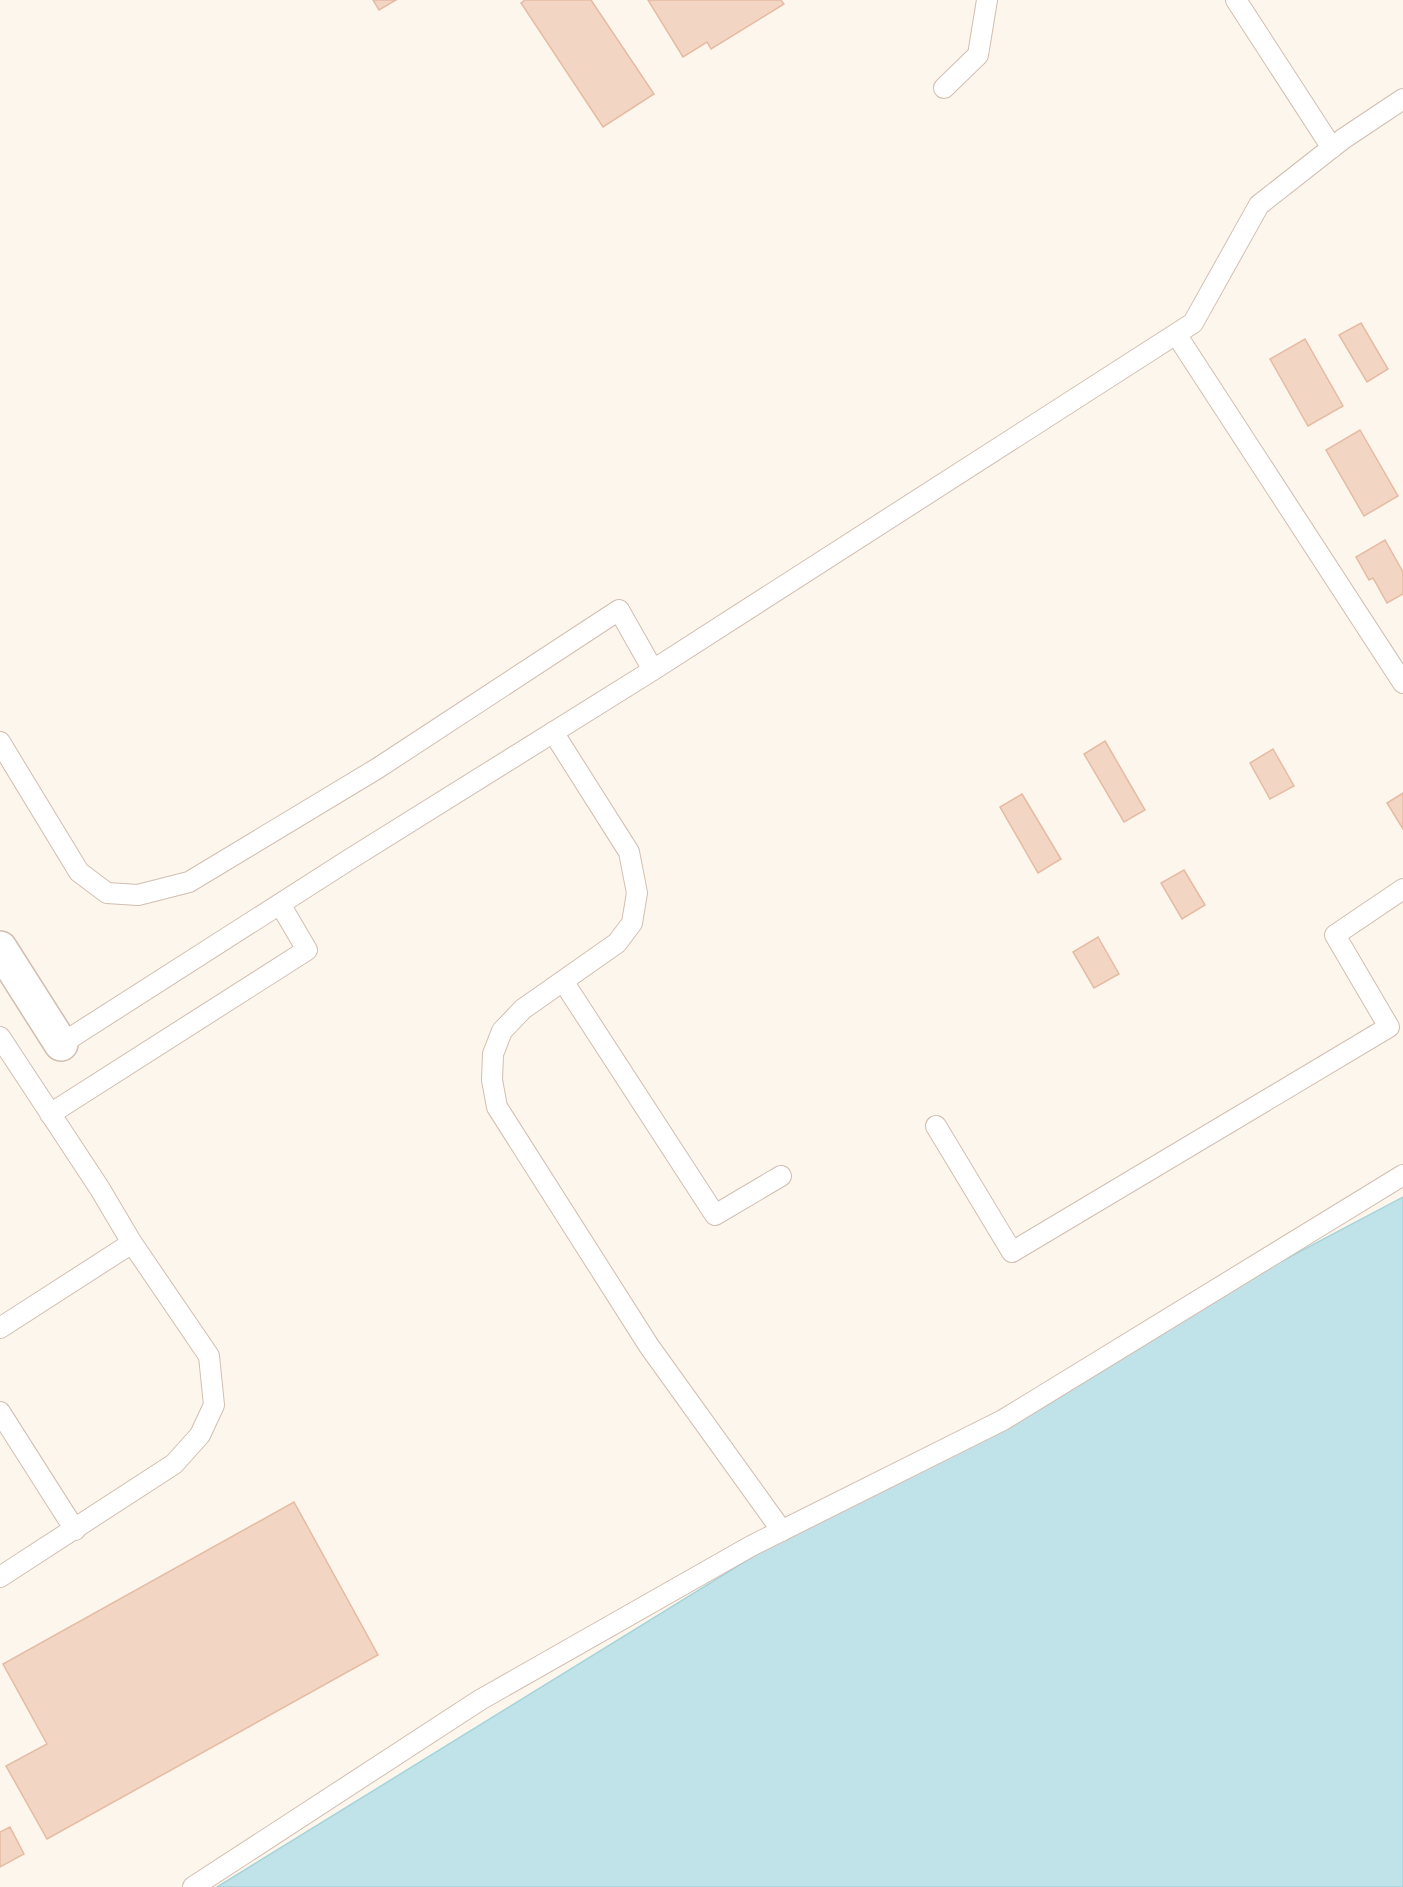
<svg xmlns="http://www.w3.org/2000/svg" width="1403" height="1887" font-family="Roboto,sans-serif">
  <rect width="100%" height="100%" fill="#fdf6ec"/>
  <path fill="#bfe3e8" stroke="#a5d3da" stroke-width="1.5" d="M1403 1197V1887H217L931 1447Z"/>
  <path fill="#f3d5c3" stroke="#e6bba3" stroke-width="1.5" d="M373 0H396L379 10Z
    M525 0H591L654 94 603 127 521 3Z
    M648 0H781L784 4 711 49 707 42 683 57Z
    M1361 323 1388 369 1367 382 1339 335Z
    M1305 339 1343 406 1308 426 1270 359Z
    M1360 430 1398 496 1364 516 1326 450Z
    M1385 540 1403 572V594L1387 603 1373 578 1369 580 1356 557Z
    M1105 741 1145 810 1124 822 1084 754Z
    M1273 749 1294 786 1270 799 1250 763Z
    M1403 793V829L1387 803Z
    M1022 794 1061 859 1038 873 1000 807Z
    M1184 870 1205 905 1182 919 1161 883Z
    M1098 937 1119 974 1094 988 1073 952Z
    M294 1502 378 1655 47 1839 6 1766 47 1744 3 1664Z
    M10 1827 24 1854 0 1867V1832Z"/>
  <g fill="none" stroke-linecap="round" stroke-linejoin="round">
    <defs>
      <path id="lane" d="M1236 0 1332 148
        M944 88 978 55 987 0
        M1176 334 1403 683
        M553 732 629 852 637 893 632 923 617 943 523 1009 502 1031 493 1054 492 1080 497 1107 649 1346 782 1531
        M0 742 79 872 107 893 138 895 189 882 378 768 619 610 653 670
        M563 981 715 1215 781 1176
        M0 1037 100 1189 132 1243 209 1356 214 1405 200 1435 174 1464 0 1577
        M61 1044 347 861 653 670 1193 323 1259 205 1343 139 1403 99
        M50 1114 307 950 280 904
        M936 1126 1012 1252 1389 1027 1335 935 1403 889
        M0 1328 132 1243
        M0 1412 75 1530
        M193 1887 480 1700 751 1546 1003 1420 1403 1175"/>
      <path id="street" d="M0 948 61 1044"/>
    </defs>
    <use href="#lane" stroke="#d1beb0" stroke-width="22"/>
    <use href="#street" stroke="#d1beb0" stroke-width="36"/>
    <use href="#lane" stroke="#fff" stroke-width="20"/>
    <use href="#street" stroke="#fff" stroke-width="33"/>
  </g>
</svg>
